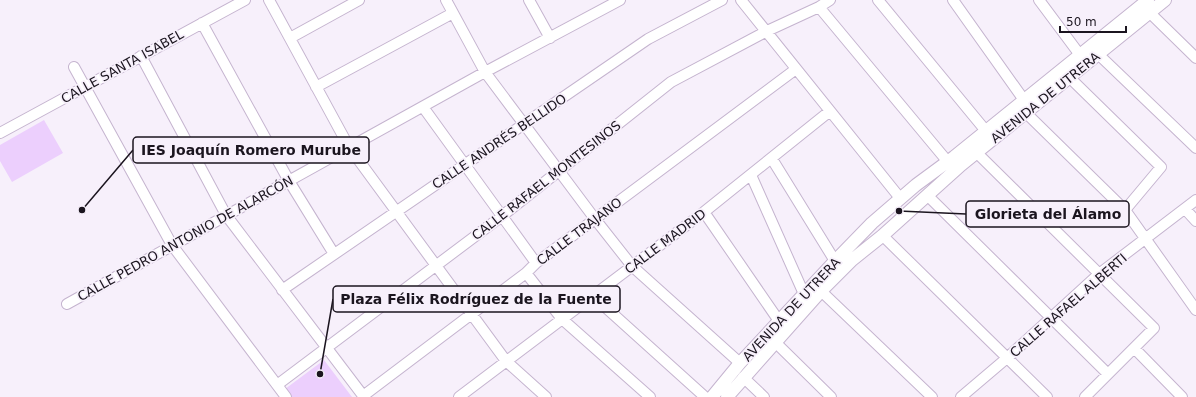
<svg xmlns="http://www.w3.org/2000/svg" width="1196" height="397" font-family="'DejaVu Sans',sans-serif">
  <rect width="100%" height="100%" fill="#f7f0fb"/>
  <path fill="#eccffd" d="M44 120 63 153 12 182 0 161V145Z
    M324 360 352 397H291L285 389Z"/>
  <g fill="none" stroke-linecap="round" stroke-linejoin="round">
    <defs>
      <path id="minor" d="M269 0 349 147 506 361 546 397
        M446 0 485 72 595 219 632 266 740 363
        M529 0 550 38
        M741 0 900 198
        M878 0 986 131
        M953 0 1024 100
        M1039 0 1080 55
        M819 7 948 162
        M1149 12 1196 58
        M202 23 289 181 334 254
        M290 38 359 0
        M1098 54 1196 148
        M141 56 226 215 364 397
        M74 67 172 245 286 397
        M1069 77 1161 167 1125 210
        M316 87 453 13
        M423 107 536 263
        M1025 112 1125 210 1196 310
        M0 133 245 0
        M977 153 1154 328 1085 397
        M772 159 835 261
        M751 175 804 294
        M928 196 1108 374
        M1185 209 1196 221
        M704 212 779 321
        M883 236 1047 397
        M526 273 562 319 650 397
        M282 290 648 39 722 0
        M821 291 932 397
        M593 296 705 397
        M67 304 485 72 620 0
        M775 342 831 397
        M1134 348 1182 397
        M743 377 764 397
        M277 385 502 216 671 82 767 31 819 7 830 0
        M363 396 526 273 536 263 595 219 796 69
        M459 397 704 212 830 111
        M961 397 1007 358 1099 274 1196 200"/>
      <path id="tertiary" d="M712 397 740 363 835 261 872 223 916 185 954 157 1148 0
        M727 397 821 291 852 260 882 236 961 165 1165 0"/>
    </defs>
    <use href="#minor" stroke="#c5b4cf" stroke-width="12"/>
    <use href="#tertiary" stroke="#c5b4cf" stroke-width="14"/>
    <use href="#minor" stroke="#fff" stroke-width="10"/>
    <use href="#tertiary" stroke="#fff" stroke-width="12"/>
  </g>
  <g text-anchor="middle" stroke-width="3.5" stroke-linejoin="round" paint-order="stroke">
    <g font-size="13" fill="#1b151f" stroke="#f7f0fb">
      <text transform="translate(122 66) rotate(-29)" y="5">CALLE SANTA ISABEL</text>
      <text transform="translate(1045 97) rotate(-39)" y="5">AVENIDA DE UTRERA</text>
      <text transform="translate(499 141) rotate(-34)" y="5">CALLE ANDRÉS BELLIDO</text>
      <text transform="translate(546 180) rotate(-38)" y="5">CALLE RAFAEL MONTESINOS</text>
      <text transform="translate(579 231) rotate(-37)" y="5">CALLE TRAJANO</text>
      <text transform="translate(185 238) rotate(-29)" y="5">CALLE PEDRO ANTONIO DE ALARCÓN</text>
      <text transform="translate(665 241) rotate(-37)" y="5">CALLE MADRID</text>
      <text transform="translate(1068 305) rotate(-41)" y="5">CALLE RAFAEL ALBERTI</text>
      <text transform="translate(791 309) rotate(-47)" y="5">AVENIDA DE UTRERA</text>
    </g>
  </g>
  <path fill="none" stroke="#1b151f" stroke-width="1.5" d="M82 210L133 150M899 211L966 214M320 374L333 299"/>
  <g fill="#1b151f" stroke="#f7f0fb" stroke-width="1.5">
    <circle cx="82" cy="210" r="4"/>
    <circle cx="899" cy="211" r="4"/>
    <circle cx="320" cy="374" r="4"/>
  </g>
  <g fill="#f7f0fb" stroke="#1b151f" stroke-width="1.5">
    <rect x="133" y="137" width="236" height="26" rx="4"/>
    <rect x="966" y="201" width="163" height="26" rx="4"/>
    <rect x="333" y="286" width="287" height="26" rx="4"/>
  </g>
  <g font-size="14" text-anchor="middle" font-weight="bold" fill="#1b151f">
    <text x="251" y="155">IES Joaquín Romero Murube</text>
    <text x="1048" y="219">Glorieta del Álamo</text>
    <text x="476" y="304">Plaza Félix Rodríguez de la Fuente</text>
  </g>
  <path d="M1060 26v6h66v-6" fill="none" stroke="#1b151f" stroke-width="2"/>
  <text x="1066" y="26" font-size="12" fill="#1b151f" stroke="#f7f0fb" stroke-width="3" paint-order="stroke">50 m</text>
</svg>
